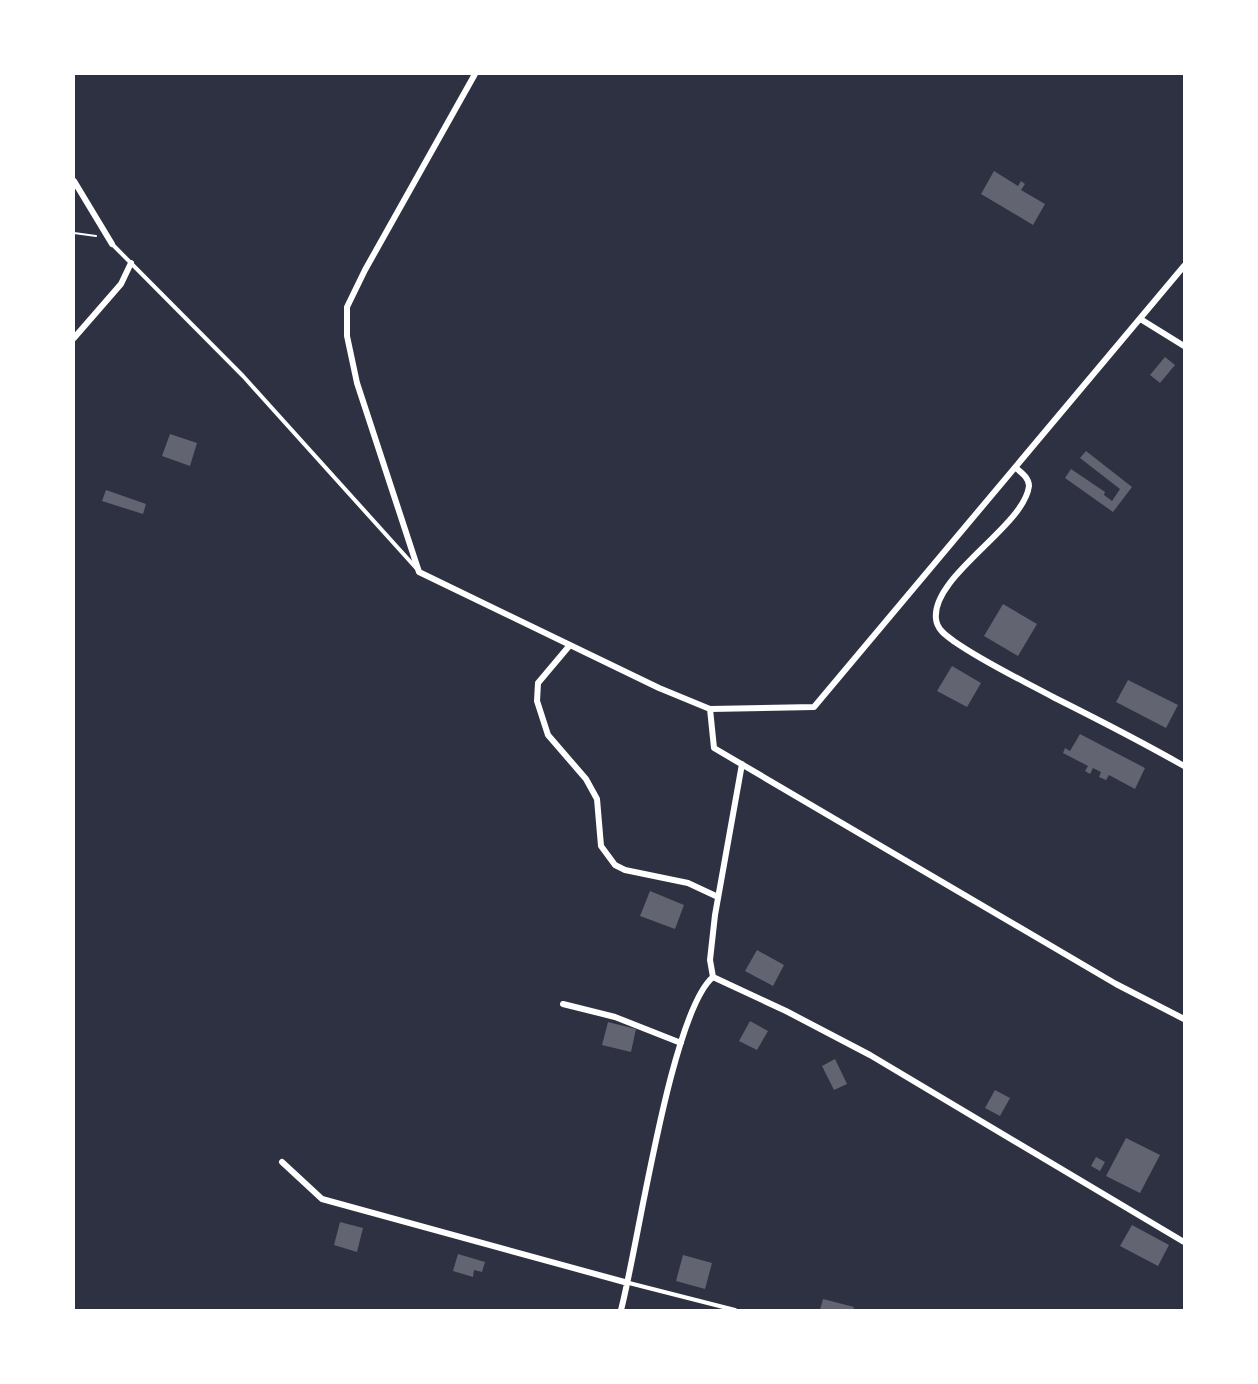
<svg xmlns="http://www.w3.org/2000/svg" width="1258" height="1384" font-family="Barlow,sans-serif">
  <rect width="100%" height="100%" fill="#2d3142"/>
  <path fill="#626471" d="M994 171 1018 186 1021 181 1025 184 1021 190 1045 204 1033 225 981 194Z
    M1165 357 1175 365 1160 383 1150 375Z
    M170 434 197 443 190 466 162 456Z
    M1086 451 1132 487 1113 512 1065 478 1071 469 1105 492 1104 495 1112 501 1120 489 1080 458Z
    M106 490 146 504 143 514 102 501Z
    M1003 604 1037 624 1018 656 984 636Z
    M952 666 981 683 967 707 937 691Z
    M1128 680 1178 705 1166 728 1116 702Z
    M1080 734 1145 768 1135 789 1109 775 1106 780 1099 777 1101 772 1093 768 1090 774 1085 771 1088 766 1063 753 1065 748 1070 751Z
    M650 891 684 905 675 929 640 916Z
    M757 950 784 965 773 986 745 971Z
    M750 1021 768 1031 757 1050 739 1041Z
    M608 1022 636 1029 631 1052 602 1045Z
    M835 1059 847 1084 834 1090 822 1066Z
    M995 1090 1010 1098 1000 1116 985 1108Z
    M1126 1138 1160 1155 1140 1193 1106 1176Z
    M1096 1157 1105 1162 1100 1171 1091 1166Z
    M340 1222 363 1228 357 1252 334 1245Z
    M1132 1225 1169 1245 1158 1266 1120 1246Z
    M458 1254 485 1262 482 1272 474 1270 473 1277 453 1271Z
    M683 1255 712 1263 705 1289 676 1281Z
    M823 1299 854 1307 853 1310H820Z"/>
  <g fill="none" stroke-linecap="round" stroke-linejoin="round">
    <path stroke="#fff" stroke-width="2" d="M74 233 96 236"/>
    <path stroke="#fff" stroke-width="4" d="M112 244 243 376 417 569
      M629 1283 735 1310"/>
    <path stroke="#fff" stroke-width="6" d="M475 74 365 270 347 307V336L357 383 419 572 659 688 710 709 814 707 1184 266
      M74 181 112 244
      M1142 320 1184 346
      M74 338 121 284 131 263
      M1016 468C1022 473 1029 478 1029 486 1024 527 931 576 936 619 937 630 947 636 955 642 987 664 1022 680 1055 698 1099 720 1142 742 1184 766
      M570 645 538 683 537 701 548 735 586 779 597 799 601 846 615 865 625 870 688 883 718 897
      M710 709 714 748 1116 984 1184 1019
      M713 977 786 1011 870 1055 1184 1242
      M563 1004 615 1017 681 1043
      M282 1162 322 1199 628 1283
      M621 1310C638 1246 671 1012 713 977L710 960 715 915 742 764"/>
  </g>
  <rect width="1258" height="1384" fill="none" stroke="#ffffff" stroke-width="150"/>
</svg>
